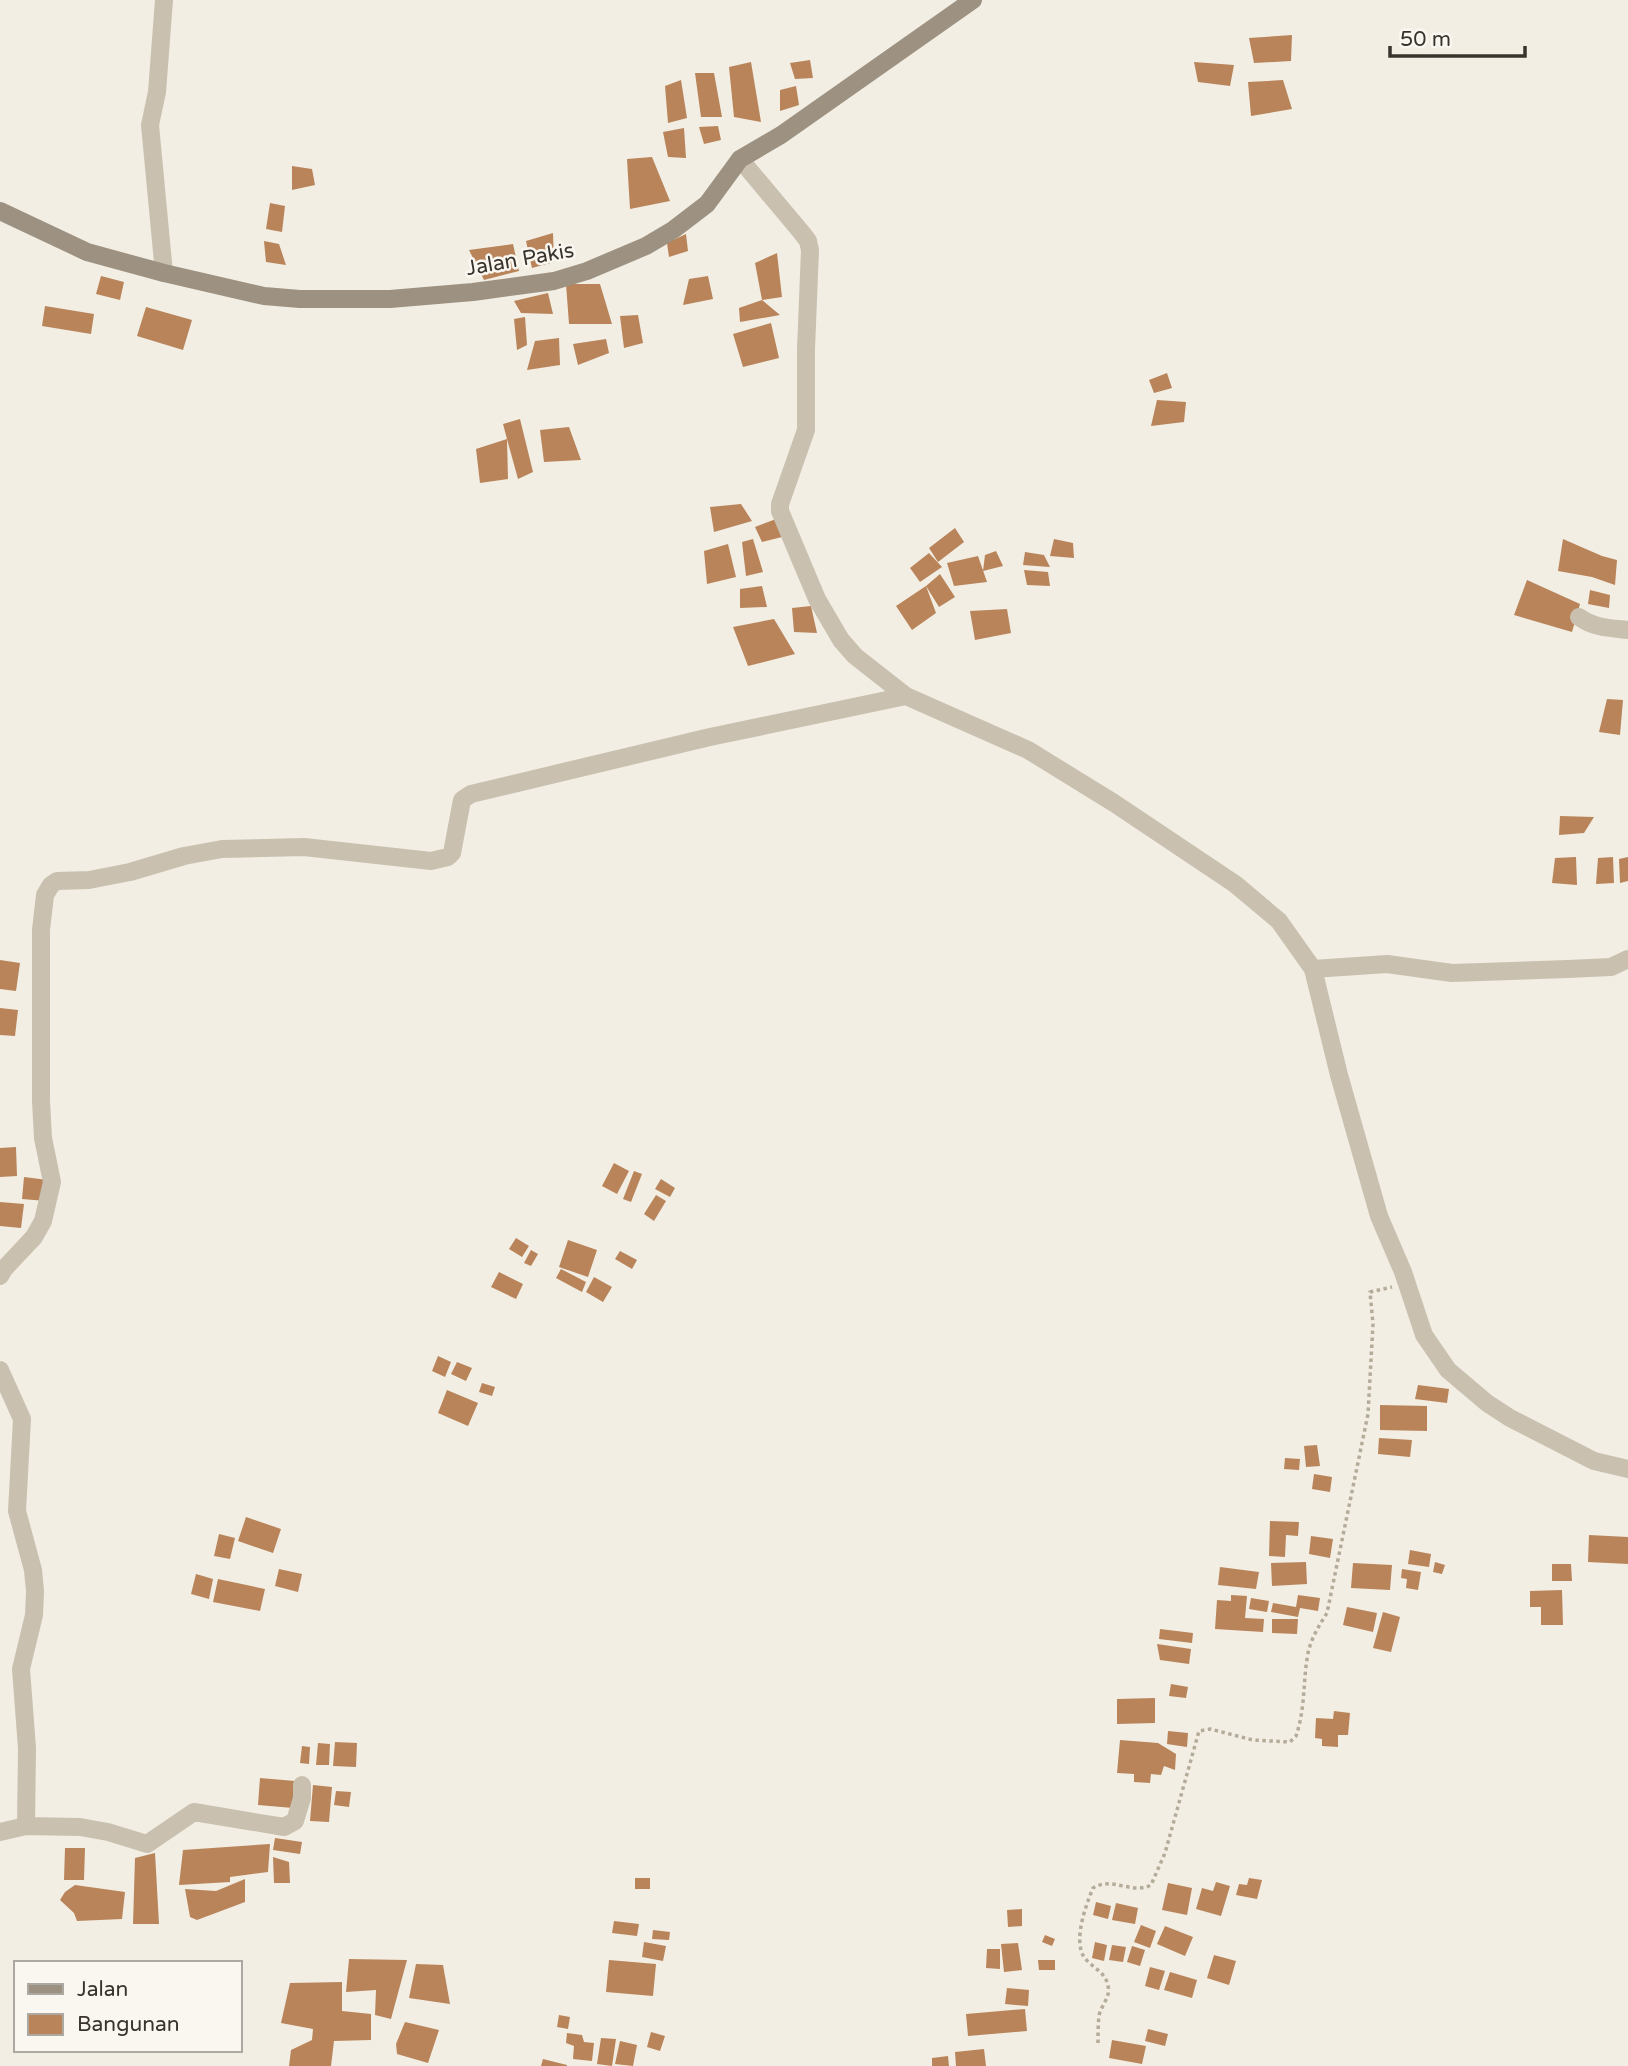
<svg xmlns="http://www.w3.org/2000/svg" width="1628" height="2066" font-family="'Varela Round',sans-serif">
  <rect width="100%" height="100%" fill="#f2eee3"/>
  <path fill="#b9845a" d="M1292 35 1291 61 1254 63 1249 38Z
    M810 60 813 78 795 79 790 63Z
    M751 62 761 122 734 117 729 67Z
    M1194 62 1234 65 1230 86 1198 82Z
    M695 73H714L722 117H701Z
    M681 80 687 118 668 123 665 86Z
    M1283 80 1292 109 1251 116 1248 82Z
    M796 86 799 105 780 111V90Z
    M718 126 721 140 704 144 699 127Z
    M684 128 686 158 668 157 663 132Z
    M652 157 670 201 630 209 627 159Z
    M292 166 312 169 315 185 292 190Z
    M270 203 285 206 282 232 266 229Z
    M553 233 554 262 532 268 526 241Z
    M686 234 688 251 669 257 667 243Z
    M264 241 279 244 286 265 266 262Z
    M513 244 519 271 484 280 469 250Z
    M777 253 782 297 762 300 780 315 740 322 739 308 762 300 755 263Z
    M101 276 124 282 120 300 96 294Z
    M708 276 713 299 683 305 689 279Z
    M566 284H600L612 324H569Z
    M548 293 553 314 521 313 514 301Z
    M45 306 94 314 91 334 42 326Z
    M146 307 192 320 183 350 137 336Z
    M638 315 643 343 624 348 620 316Z
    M525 317 527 345 517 350 514 319Z
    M771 323 779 358 743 367 733 334Z
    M559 338 560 365 527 370 535 341Z
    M606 339 609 353 578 365 573 344Z
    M1167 373 1172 388 1154 393 1149 380Z
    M1157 400 1186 402 1184 422 1151 426Z
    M520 419 533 472 518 479 507 439 508 479 480 483 476 449 507 439 503 424Z
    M569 427 581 460 544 462 540 430Z
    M741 504 752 521 714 532 710 507Z
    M776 519 782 537 762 542 755 527Z
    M955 528 964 542 938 562 929 548Z
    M753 539 763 572 746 576 742 542Z
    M1054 539 1073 543 1074 558 1050 556Z
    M1563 539 1602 556 1617 560 1615 585 1592 577 1558 571Z
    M728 544 736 577 707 584 704 551Z
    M996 551 1003 566 983 571 985 555Z
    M1025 552 1044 555 1050 567 1023 565Z
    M929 553 942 567 920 582 910 568Z
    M978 556 987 582 954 586 947 563Z
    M1024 570 1048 572 1050 586 1027 585Z
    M940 574 955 597 939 607 926 586Z
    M1527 580 1580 604 1572 632 1514 615Z
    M762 586 767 607 740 608V589Z
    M926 586 936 613 912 630 896 606Z
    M1590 590 1610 595 1609 608 1588 604Z
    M811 606 817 633 794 632 792 608Z
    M1007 609 1011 633 975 640 970 611Z
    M774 619 795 654 748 666 733 627Z
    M1607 699 1623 700 1620 735 1599 732Z
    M1560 816 1594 817 1584 833 1559 835Z
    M1576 857 1577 885 1552 883 1555 858Z
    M1613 857 1614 883 1596 884 1598 858Z
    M1628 857V881L1620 883 1619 859Z
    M0 960 20 963 16 991 0 989Z
    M0 1008 18 1010 15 1036 0 1035Z
    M16 1147 17 1176 0 1177V1148Z
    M614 1163 629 1171 617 1194 602 1186Z
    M634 1171 642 1174 631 1202 623 1199Z
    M24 1177 48 1180 46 1201 22 1199Z
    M661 1179 675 1188 670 1197 655 1189Z
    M656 1195 666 1201 654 1221 644 1214Z
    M0 1202 24 1204 21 1228 0 1226Z
    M516 1238 529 1246 522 1257 509 1249Z
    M568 1240 597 1250 588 1277 559 1267Z
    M531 1250 538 1254 531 1266 524 1263Z
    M620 1251 637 1260 632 1269 615 1259Z
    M561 1269 586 1282 582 1292 556 1278Z
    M499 1272 523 1284 516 1299 491 1287Z
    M594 1277 612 1287 603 1302 586 1292Z
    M438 1356 451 1362 445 1377 432 1371Z
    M457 1362 472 1368 466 1381 451 1374Z
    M482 1383 495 1387 492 1396 479 1392Z
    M1418 1385 1449 1389 1447 1403 1415 1399Z
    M447 1390 478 1403 468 1426 438 1413Z
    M1380 1405 1427 1406V1431L1380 1430Z
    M1379 1438 1412 1440 1410 1457 1378 1454Z
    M1317 1445 1320 1466 1306 1467 1304 1446Z
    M1285 1458 1300 1459 1299 1470 1284 1469Z
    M1314 1474 1332 1477 1330 1492 1312 1489Z
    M246 1517 281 1529 273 1553 238 1541Z
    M1270 1521 1299 1522 1298 1536 1286 1535 1285 1557 1269 1556Z
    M219 1534 235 1538 230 1559 214 1556Z
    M1589 1535 1628 1537V1564L1588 1562Z
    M1311 1536 1333 1539 1330 1558 1309 1554Z
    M1410 1550 1431 1554 1429 1567 1408 1564Z
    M1306 1562 1307 1584 1272 1586 1271 1563Z
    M1435 1562 1445 1565 1442 1574 1433 1572Z
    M1353 1563 1392 1565 1390 1590 1351 1588Z
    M1552 1564H1571L1572 1581H1552Z
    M1220 1567 1259 1572 1256 1589 1218 1585Z
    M279 1569 302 1574 298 1592 275 1586Z
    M1402 1569 1421 1572 1418 1590 1406 1588 1407 1579 1401 1578Z
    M196 1574 213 1579 209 1599 191 1594Z
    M218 1579 265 1589 260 1611 213 1602Z
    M1562 1590 1563 1625H1541V1607H1530V1591Z
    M1231 1595 1247 1596 1245 1618 1264 1619 1263 1632 1215 1629 1217 1600 1231 1601Z
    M1298 1595 1320 1598 1318 1611 1300 1608 1298 1617 1271 1612 1273 1603 1296 1607Z
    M1251 1598 1269 1601 1267 1612 1249 1609Z
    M1347 1607 1377 1613 1373 1632 1343 1625Z
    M1383 1612 1400 1617 1391 1652 1373 1648Z
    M1272 1619H1298L1297 1634 1272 1633Z
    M1160 1629 1193 1633 1192 1643 1159 1639Z
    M1157 1644 1191 1649 1189 1664 1160 1660Z
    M1171 1684 1188 1687 1186 1698 1169 1696Z
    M1155 1698V1723L1117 1724V1699Z
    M1334 1711 1350 1713 1348 1735H1338V1747L1322 1746V1739L1315 1738 1316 1718 1333 1719Z
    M1168 1731 1188 1733 1187 1747 1167 1744Z
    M1120 1740 1158 1743 1176 1754 1175 1770 1164 1766 1161 1775 1151 1774 1150 1783 1134 1782V1774L1117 1773Z
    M335 1742 357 1743 356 1767 333 1766Z
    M318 1743 330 1744 329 1765H316Z
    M302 1746 310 1747 309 1764 300 1763Z
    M260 1778 295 1781 293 1808 258 1805Z
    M313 1785 332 1787 329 1822 310 1821Z
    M336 1791 351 1792 349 1807 334 1805Z
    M275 1838 302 1842 300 1854 273 1850Z
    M270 1844 268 1872 230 1877V1882L179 1885 183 1850Z
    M65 1848H85L84 1880H64Z
    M155 1853 159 1924H133L135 1858Z
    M273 1857 289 1862 290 1883H274Z
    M635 1878H650V1889H635Z
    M1249 1878 1262 1880 1257 1899 1236 1895 1239 1884 1247 1885Z
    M245 1879V1902L197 1920 190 1917 185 1889 216 1891Z
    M1216 1882 1230 1886 1221 1916 1196 1909 1202 1888 1213 1891Z
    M1168 1883 1192 1888 1187 1915 1162 1910Z
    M75 1885 125 1892 122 1919 77 1921 74 1913 60 1900 65 1892Z
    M1096 1902 1111 1906 1108 1919 1093 1915Z
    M1116 1903 1138 1908 1135 1924 1112 1920Z
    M1022 1909V1926L1008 1927 1007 1910Z
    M614 1921 639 1924 637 1936 612 1933Z
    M1141 1925 1156 1931 1150 1948 1134 1942Z
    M1165 1926 1193 1937 1185 1956 1157 1944Z
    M653 1930 670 1932 669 1940 652 1939Z
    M1045 1935 1055 1939 1052 1946 1042 1942Z
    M644 1942 666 1946 663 1961 642 1957Z
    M1095 1942 1107 1945 1104 1961 1092 1958Z
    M1018 1943 1022 1970 1004 1972 1001 1944Z
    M1112 1945 1126 1947 1123 1962 1109 1960Z
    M1132 1946 1145 1950 1140 1966 1127 1962Z
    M987 1949H1000V1969L986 1968Z
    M1214 1955 1236 1961 1229 1985 1207 1978Z
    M349 1959 407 1960 391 2019 375 2015 376 1990 346 1992Z
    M609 1960 656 1964 653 1996 606 1992Z
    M1038 1960H1055V1970H1039Z
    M416 1964 443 1965 450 2004 409 1998Z
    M1150 1967 1165 1971 1159 1990 1145 1986Z
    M1170 1972 1197 1980 1192 1998 1164 1990Z
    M342 1982V2011L371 2014V2040L334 2041 331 2066H289L291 2050 312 2040 313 2029 281 2023 290 1983Z
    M1007 1988 1029 1990 1028 2006 1005 2004Z
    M1025 2009 1027 2031 968 2036 966 2014Z
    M559 2015 570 2017 568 2029 557 2027Z
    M405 2022 439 2030 428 2063 397 2054 396 2044Z
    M1148 2029 1168 2034 1165 2046 1145 2041Z
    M651 2032 665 2036 660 2051 647 2047Z
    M567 2033 582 2035 584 2042 594 2043 592 2061 573 2059 574 2046 566 2043Z
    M601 2038 616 2039 612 2066 597 2064Z
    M1112 2040 1146 2046 1142 2064 1109 2058Z
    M620 2041 637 2045 633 2066 615 2064Z
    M984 2049 986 2066H956L955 2052Z
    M948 2056 949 2066H932V2058Z
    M543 2059 567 2065V2066H541Z"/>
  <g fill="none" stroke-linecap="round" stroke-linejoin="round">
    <path stroke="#b5ab9a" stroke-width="3.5" stroke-dasharray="3.5 3.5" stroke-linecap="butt" d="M1098 2043C1098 2034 1098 2025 1099 2016 1101 2005 1111 1997 1108 1986 1106 1972 1091 1967 1084 1957 1073 1940 1086 1905 1093 1888 1112 1876 1132 1895 1151 1885L1165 1853 1199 1731 1210 1729 1253 1740 1290 1742 1296 1736C1305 1710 1303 1685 1307 1659 1309 1642 1318 1627 1327 1613L1368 1414 1373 1324 1370 1292 1392 1287"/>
    <path stroke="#c9c0b0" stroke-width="18" d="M164 0 157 92 150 125 164 273
      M740 159 802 233 808 241 810 250 806 349V430L780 504V511L817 599 841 640 855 656 906 696 1028 750 1114 803 1235 884 1279 921 1313 969 1339 1075 1379 1216 1403 1272 1424 1335 1448 1370 1487 1403 1510 1418 1594 1461 1628 1469
      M1579 617C1594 628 1610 628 1628 630
      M1313 969 1387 964 1452 973 1568 969 1611 967 1628 959
      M0 1276 4 1269 34 1237 43 1221 52 1182 43 1138 41 1101V930L45 895 51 885 57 881 89 880 130 872 184 856 222 849 304 847 431 861 448 857 452 853 462 800 471 794 710 737 906 696
      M0 1370 22 1419 17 1511 33 1570 35 1591 34 1615 21 1669 27 1748 26 1826
      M0 1832 26 1826 80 1827 108 1832 147 1844 194 1812 284 1827 295 1821 302 1798V1785"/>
    <path stroke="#9d9181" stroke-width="18" d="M0 211 87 252 164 273 264 296 300 299H390L473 292 554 281 587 271 646 246 673 230 707 204 740 159 781 135 973 0"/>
  </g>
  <g text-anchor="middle" stroke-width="5" stroke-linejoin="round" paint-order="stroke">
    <g font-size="21" fill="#39332d" stroke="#f9f7f0">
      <text transform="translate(520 259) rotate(-10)" y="7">Jalan Pakis</text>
    </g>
  </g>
  <rect x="14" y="1961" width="228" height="91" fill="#f9f7f0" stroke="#aca9a2" stroke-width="2"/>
  <rect x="28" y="1984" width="35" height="10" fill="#9d9181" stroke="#aca9a2" stroke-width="2"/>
  <text x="77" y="1996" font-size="21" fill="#39332d">Jalan</text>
  <rect x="28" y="2014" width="35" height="21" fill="#b9845a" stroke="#aca9a2" stroke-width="2"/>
  <text x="77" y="2031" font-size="21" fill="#39332d">Bangunan</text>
  <path d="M1390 46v10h135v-10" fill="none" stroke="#39332d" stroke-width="3.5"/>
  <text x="1400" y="46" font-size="21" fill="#39332d" stroke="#f9f7f0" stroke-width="5" paint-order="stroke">50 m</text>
</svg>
